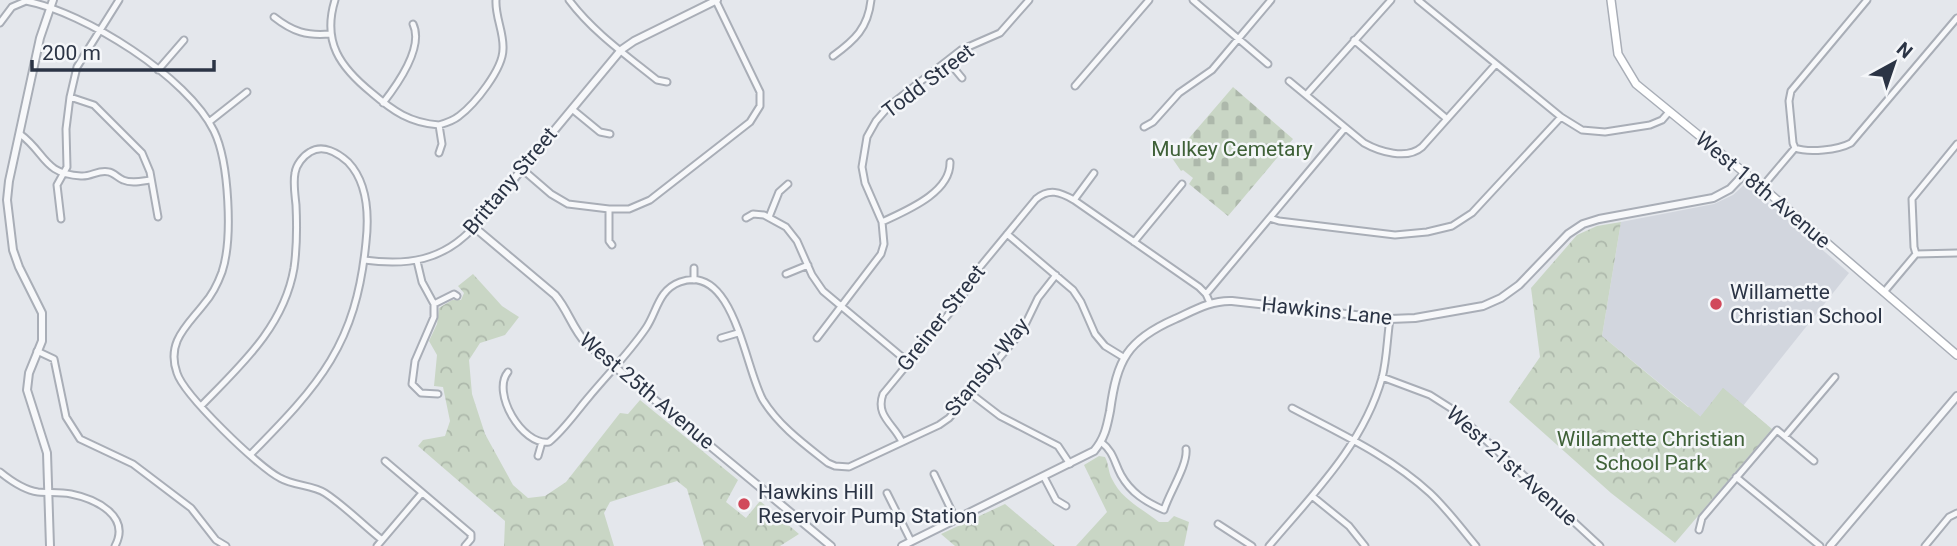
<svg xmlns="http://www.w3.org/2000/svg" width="1957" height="546" font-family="Roboto,sans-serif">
  <defs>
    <pattern id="forest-crowns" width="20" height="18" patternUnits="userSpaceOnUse" patternTransform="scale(1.75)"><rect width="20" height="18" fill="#c9d6c5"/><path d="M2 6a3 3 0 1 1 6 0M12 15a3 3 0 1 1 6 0" fill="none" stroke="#adb8ab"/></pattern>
    <pattern id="cemetery-stones" width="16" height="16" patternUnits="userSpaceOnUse" patternTransform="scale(1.75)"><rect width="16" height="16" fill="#c9d6c5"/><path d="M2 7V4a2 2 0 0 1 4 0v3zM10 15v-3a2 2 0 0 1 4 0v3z" fill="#adb8ab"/></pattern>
  </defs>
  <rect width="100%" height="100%" fill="#e4e7ec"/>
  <path fill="#d2d6de" d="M1744 185H1748L1849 273 1743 406 1701 417 1602 336 1621 222 1714 204 1733 195Z"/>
  <path fill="url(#forest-crowns)" d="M1621 222 1602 336 1700 417 1723 388 1772 429 1675 543 1611 493 1509 402 1540 357 1531 288 1577 235 1597 226Z
    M473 274 502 306 519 317 505 335 480 343 469 360 472 394 485 434 513 485 528 498 545 496 566 482 620 413 628 414 640 400 738 480 726 502 746 518 760 501 799 534 780 546H704L687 489 677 481 610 502 604 513 614 546H504L505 521 418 446 423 440 445 436 450 421 443 387 434 386 437 355 429 341 437 324 439 308 452 300H461L464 293 458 286Z
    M1099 456 1105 457C1109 464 1108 472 1112 479 1122 500 1143 509 1159 522H1168L1174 516 1189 522 1184 546H1076L1107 512 1084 465Z
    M1005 504 1055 546H955L941 534Z"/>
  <path fill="url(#cemetery-stones)" d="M1233 87 1293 139 1228 216 1189 184 1193 178 1183 170 1181 171 1172 158Z"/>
  <path fill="#c9d6c5" d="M1723 388 1767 425 1727 473H1721L1700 453 1672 419 1689 407 1701 417Z"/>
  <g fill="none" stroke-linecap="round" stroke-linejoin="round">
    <defs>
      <path id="minor" d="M335 0C322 42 340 67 372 93 393 111 410 123 439 125L442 144 439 153
        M569 0C593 32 626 55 657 80L667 82
        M1193 0 1268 64
        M1418 0 1561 117 1582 130 1605 132 1650 125 1662 120 1669 112
        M274 17C293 32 307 36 330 34
        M0 23 12 7 26 1C84 12 188 77 214 131 229 162 233 239 222 272 218 283 212 295 204 304 187 326 166 342 177 373 184 395 258 467 280 478 294 486 313 485 325 493 345 506 363 525 382 540
        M1354 40 1447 119
        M833 56C855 40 868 28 871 0
        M948 61 962 78
        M158 70 184 40
        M1289 81 1364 143C1380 152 1407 160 1422 147L1496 64
        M1075 86 1149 0
        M1306 95 1391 0
        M70 97 94 105 142 153 150 172 158 217
        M383 103C397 85 424 47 413 24
        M572 109 600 132 610 134
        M209 122 247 92
        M439 125C446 123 453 121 459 116 475 104 503 69 503 49 504 32 495 17 496 0
        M1144 127 1153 122 1179 93 1212 70 1271 0
        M20 134C46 153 43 174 81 176 91 177 99 169 109 172 114 173 118 178 123 180 132 184 142 181 151 180
        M1795 148 1793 143 1789 101 1791 91 1867 0
        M950 162C951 193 905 211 882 222L865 183 862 167 867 137 876 121 889 106 961 50 1000 33 1029 0
        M522 169 551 194 568 204 609 209H629L650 200 750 122 760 106V92L716 1
        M1762 187 1795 148C1809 153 1838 150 1851 143L1957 18
        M1074 200 1094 173
        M609 209V241L612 245
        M769 217 779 192 788 184
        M746 218 753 214 764 215 786 227 797 241 812 275 823 291 908 362
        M1270 218 1279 221 1395 235 1427 232 1452 226 1472 213 1561 117
        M61 219 57 185 67 167 66 129 70 97 77 67 119 0
        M1007 234 1073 290 1081 302 1095 334 1105 346 1123 357
        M1134 242 1182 184
        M1916 254 1914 247 1912 199 1957 144
        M364 260C407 266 443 261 474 227
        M417 261 422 282 434 304V317L415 361 412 384 421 393 438 394
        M694 268V280
        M786 274 808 265
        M1884 292 1916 254 1957 253
        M1206 294 1345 128
        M434 304 454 294 457 296
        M721 338 738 333
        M817 338 881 254 884 244 882 222
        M37 351 54 359 66 417 80 439 133 464 191 508 216 540 226 546
        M508 372C491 392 522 446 549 442 564 430 576 412 588 398 607 375 629 353 646 328 657 312 658 290 680 282 734 262 745 369 763 400 779 426 804 444 828 463L835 466 849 467 939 425 949 418 1022 331 1038 298 1056 275
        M1382 377 1430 395 1452 409 1600 546
        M970 393 1000 416 1058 446 1070 464
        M201 406C240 366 284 327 294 268 297 247 297 226 296 205 295 195 293 183 295 173 296 165 303 156 310 152 323 144 338 153 348 162 368 183 369 215 366 242 356 345 320 384 250 455
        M1292 408C1339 433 1390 456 1430 493 1447 509 1461 528 1476 546
        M1785 436 1835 377
        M902 442C894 424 875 416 883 394L961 299 975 273 1036 199C1049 188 1060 192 1074 200L1199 287 1206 294 1210 303
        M1101 442C1114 452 1114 462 1121 475 1131 493 1146 502 1164 510 1169 493 1188 465 1186 449
        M538 456 542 442
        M385 461 471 534V539L465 546
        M0 472C11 481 24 490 38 492 49 493 60 492 71 494 96 499 131 516 115 546
        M934 474 956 520
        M1044 477 1056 500 1066 506
        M1736 477 1820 546
        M887 493 911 541
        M1312 496 1349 526 1365 546
        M1218 524 1252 546
        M1699 530 1702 518 1777 430 1814 461
        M377 546 422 493
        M1269 546C1313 494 1363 445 1382 378 1387 359 1387 338 1390 319
        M1925 546 1949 517 1957 513"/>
      <path id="tertiary" d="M717 0 634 41 621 50 474 227 555 295C568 310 572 328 586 343L831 546
        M50 546 47 453 27 390 29 373 42 341V313L19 267 13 250 7 200 9 181 40 38 53 0
        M902 546 1094 451C1105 438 1107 426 1110 411 1117 360 1127 340 1175 319 1193 311 1211 300 1232 301L1390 319 1415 318 1483 306 1501 298 1519 285 1568 234 1583 224 1599 219 1713 198 1730 189 1745 173
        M1830 546 1957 396"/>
      <path id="secondary" d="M1611 0 1618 54 1636 84 1762 187 1957 355"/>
    </defs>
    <use href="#minor" stroke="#a9aeb7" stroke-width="9"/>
    <use href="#tertiary" stroke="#a9aeb7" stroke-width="10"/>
    <use href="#secondary" stroke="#a9aeb7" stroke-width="10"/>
    <use href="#minor" stroke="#f7f8fa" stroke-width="5"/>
    <use href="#tertiary" stroke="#f7f8fa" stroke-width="6"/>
    <use href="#secondary" stroke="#fff" stroke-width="7"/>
  </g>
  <g fill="#d1495b" stroke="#f4f6f9" stroke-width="2.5">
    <circle cx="1716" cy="304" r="7"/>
    <circle cx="744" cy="504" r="7"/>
  </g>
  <g text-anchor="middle" stroke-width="5" stroke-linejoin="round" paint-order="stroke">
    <g font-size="21" fill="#2b3445" stroke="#f4f6f9">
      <text transform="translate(928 81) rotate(-37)" y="7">Todd Street</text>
      <text transform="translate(510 181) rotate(-50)" y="7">Brittany Street</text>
      <text transform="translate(1763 190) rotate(40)" y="7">West 18th Avenue</text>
      <text transform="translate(1327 311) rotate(6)" y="7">Hawkins Lane</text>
      <text transform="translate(941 318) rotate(-52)" y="7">Greiner Street</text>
      <text transform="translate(987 367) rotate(-51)" y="7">Stansby Way</text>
      <text transform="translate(647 391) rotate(40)" y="7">West 25th Avenue</text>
      <text transform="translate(1512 466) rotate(42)" y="7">West 21st Avenue</text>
    </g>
    <g font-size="21" fill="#3f6138" stroke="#f4f6f9">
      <text x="1232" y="156">Mulkey Cemetary</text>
      <text x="1651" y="446">Willamette Christian<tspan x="1651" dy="24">School Park</tspan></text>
    </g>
    <g font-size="21" fill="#2b3445" stroke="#f4f6f9" text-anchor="start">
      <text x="1730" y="299">Willamette<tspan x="1730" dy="24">Christian School</tspan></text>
      <text x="758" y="499">Hawkins Hill<tspan x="758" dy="24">Reservoir Pump Station</tspan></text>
    </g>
  </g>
  <g transform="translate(1894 63) rotate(40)" stroke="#f4f6f9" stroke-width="5" paint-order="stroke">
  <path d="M0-5L12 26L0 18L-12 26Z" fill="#2b3445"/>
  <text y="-10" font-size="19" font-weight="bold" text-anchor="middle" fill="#2b3445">N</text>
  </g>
  <path d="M32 60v10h182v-10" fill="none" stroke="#2b3445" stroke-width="3.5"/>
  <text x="42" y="60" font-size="21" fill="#2b3445" stroke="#f4f6f9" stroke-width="5" paint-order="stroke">200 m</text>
</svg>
